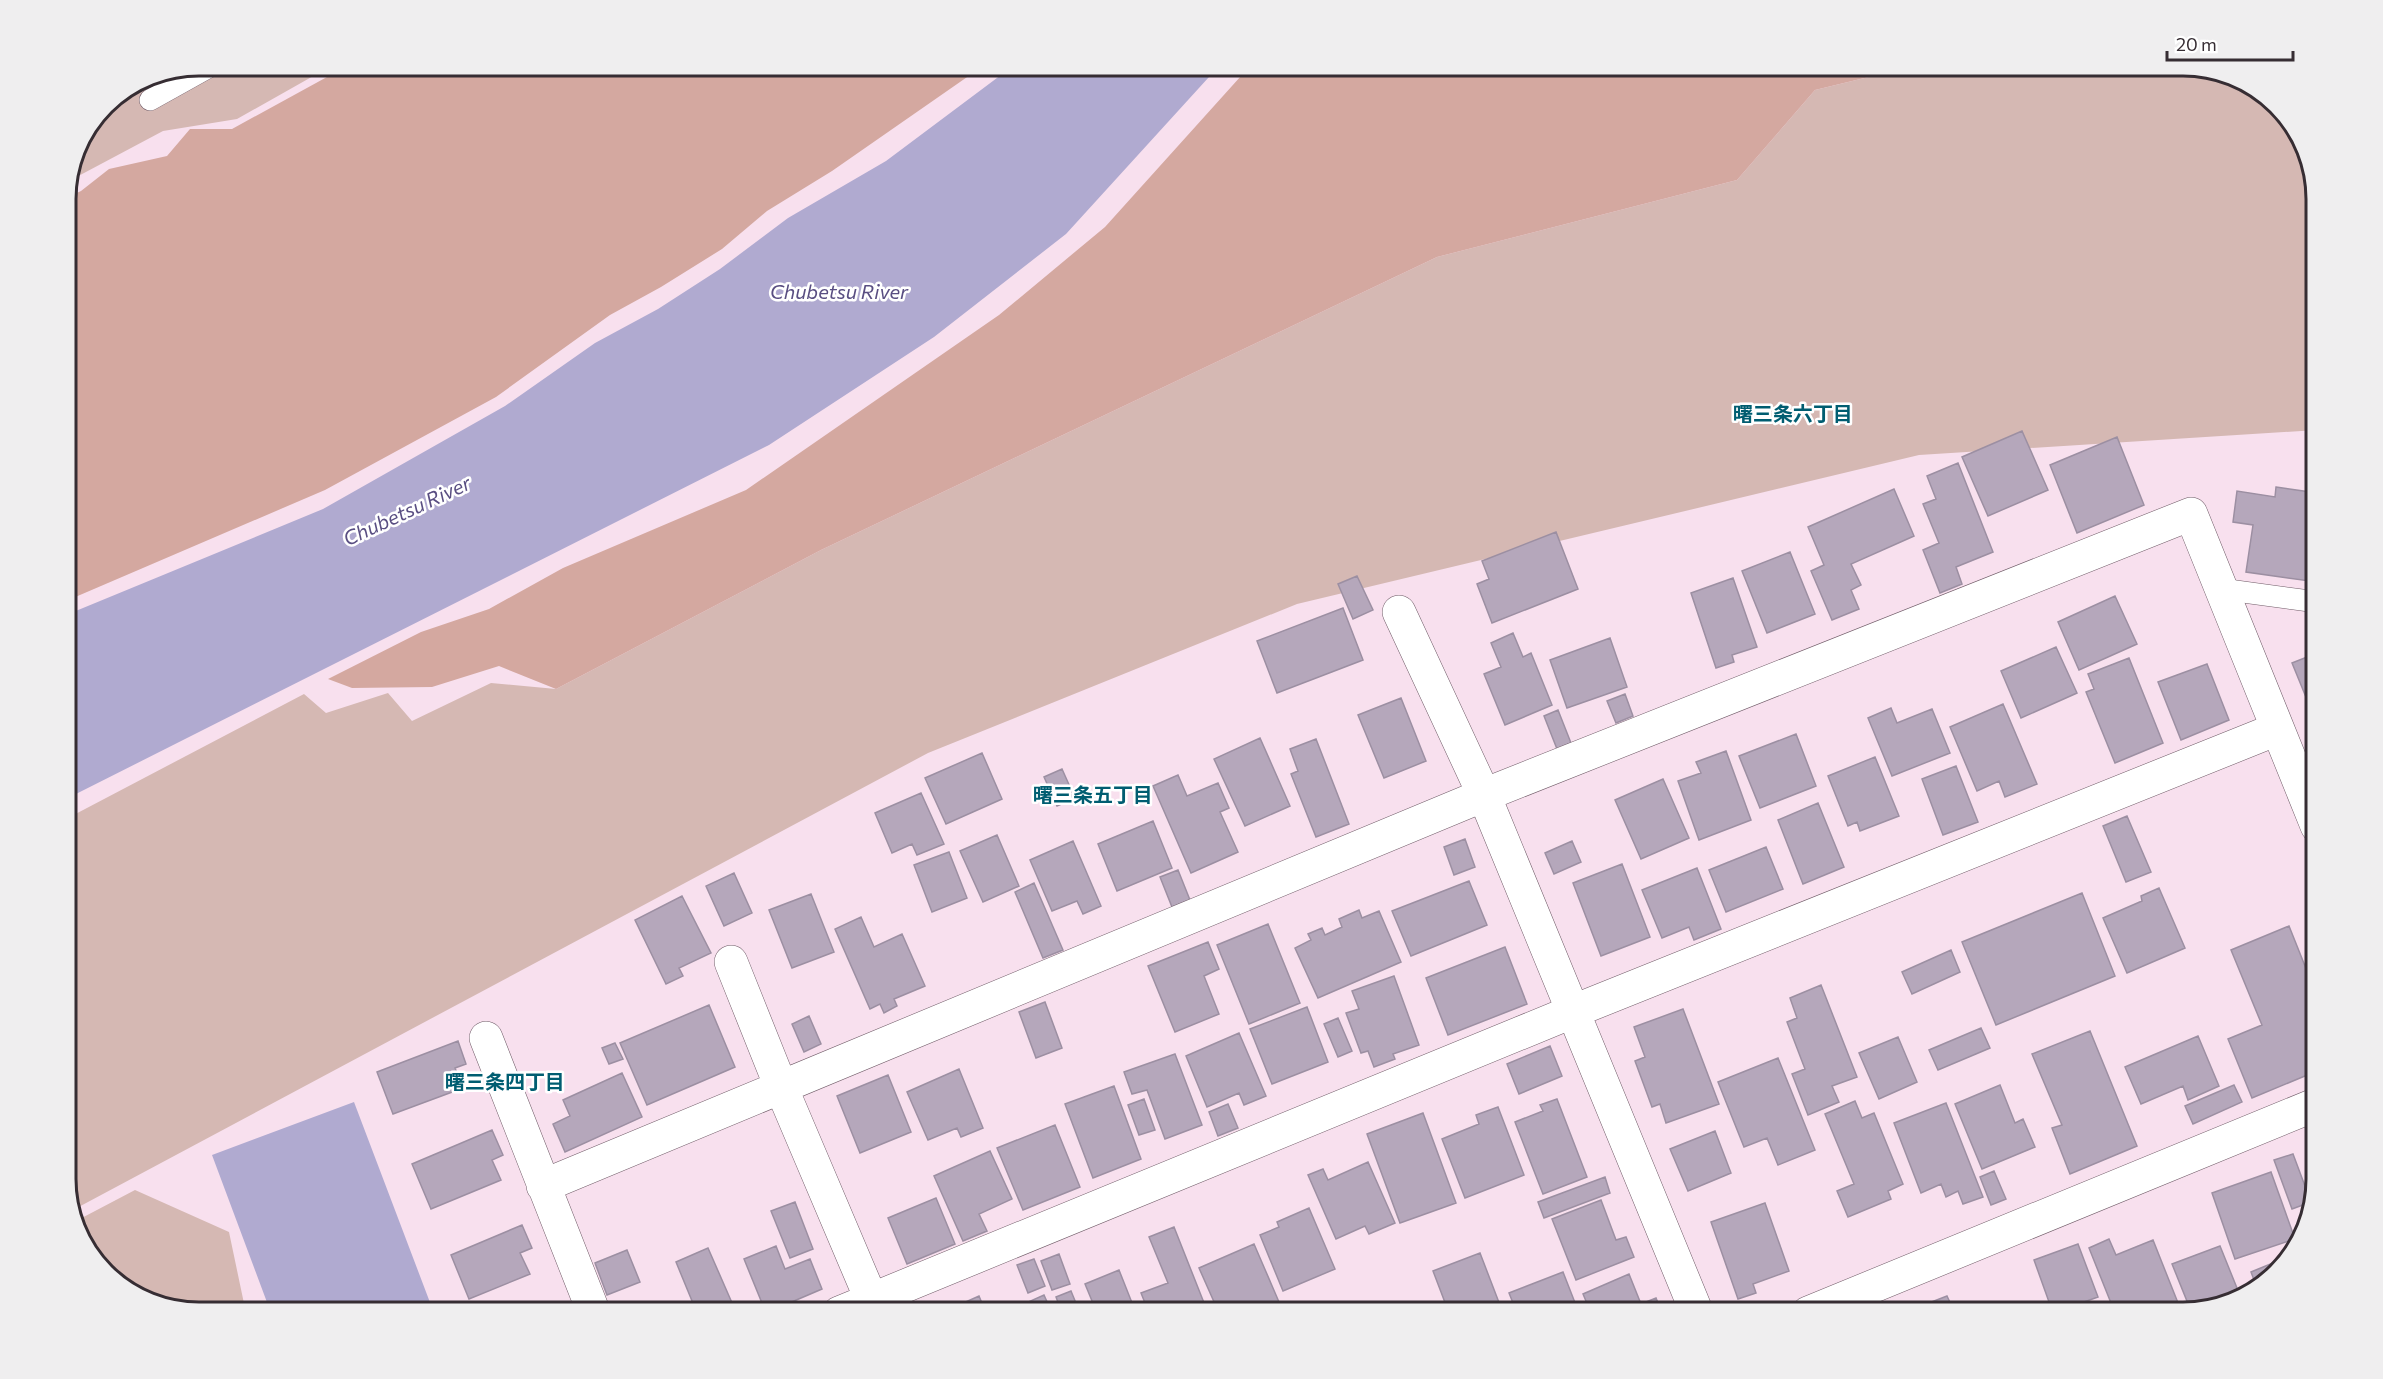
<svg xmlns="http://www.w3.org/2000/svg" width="2383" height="1379" font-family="Commissioner,'Noto Sans JP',sans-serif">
  <rect width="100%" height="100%" fill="#f8e0ee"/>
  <path fill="#d5b8b3" d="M199 66H331L237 119 163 131 69 181 76 148 105 105 148 76Z
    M1914 66H2184L2250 84 2299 132 2317 191V430L1919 455 1297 604 928 753 73 1210 66 1188V819L304 694 326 713 388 693 412 721 491 683 556 689 821 550 1437 257 1737 180 1815 90Z
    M135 1190 229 1232 246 1313H199L133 1295 84 1247 76 1221Z"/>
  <path fill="#d4a8a0" d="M347 66H983L832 171 767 211 722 249 661 287 610 315 496 397 325 490 66 601V198L81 191 109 169 167 156 190 129H232Z
    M1250 66H1914L1815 90 1737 180 1437 257 821 550 556 689 499 666 432 687 352 688 328 679 421 632 489 609 563 568 746 490 999 315 1105 227Z"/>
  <path fill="#b0aad0" d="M1013 66H1219L1066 234 934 337 769 445 66 799V615L323 509 505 406 595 343 658 309 720 269 788 218 886 161Z
    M354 1102 434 1313H271L212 1155Z"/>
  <path fill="#b5a7bb" stroke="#9c8fa2" stroke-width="1.5" d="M2022 431 2048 490 1988 516 1962 457Z
    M2117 437 2144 505 2077 533 2050 465Z
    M1958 463 1993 552 1956 567 1962 584 1940 593 1923 550 1939 543 1923 504 1936 499 1927 476Z
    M2276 487 2317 493V582L2246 572 2253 525 2233 522 2237 491 2275 497Z
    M1894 489 1914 536 1851 564 1861 585 1851 590 1859 609 1832 620 1811 571 1824 565 1808 527Z
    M1556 532 1578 589 1492 623 1477 584 1489 579 1482 561Z
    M1790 552 1815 614 1767 633 1742 571Z
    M1357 576 1373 610 1353 619 1338 584Z
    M1733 578 1757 647 1732 655 1734 662 1716 668 1691 593Z
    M2115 596 2137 644 2079 670 2058 622Z
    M1343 608 1363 660 1277 693 1257 641Z
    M1513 633 1523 657 1531 653 1552 705 1505 725 1484 674 1501 667 1491 643Z
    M1610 638 1627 687 1567 708 1550 660Z
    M2056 647 2077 693 2021 718 2001 671Z
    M2317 653V724L2292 663Z
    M2129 658 2163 743 2115 763 2086 692 2094 689 2088 674Z
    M2207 664 2229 720 2181 740 2158 682Z
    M1625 694 1633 716 1616 723 1607 701Z
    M1401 698 1426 761 1384 778 1358 715Z
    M2003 704 2037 784 2005 797 1999 781 1977 791 1950 727Z
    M1891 708 1897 723 1932 709 1950 753 1892 776 1868 718Z
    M1558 710 1571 743 1557 749 1544 716Z
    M1796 734 1816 786 1760 808 1739 756Z
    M1260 738 1290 806 1245 826 1214 759Z
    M1316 739 1349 824 1316 837 1291 774 1298 771 1290 749Z
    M1726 751 1751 820 1699 840 1678 781 1701 773 1696 762Z
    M982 753 1002 799 946 824 925 778Z
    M1875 757 1899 816 1860 831 1857 822 1848 826 1828 776Z
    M1956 766 1978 822 1943 835 1922 779Z
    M1062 769 1075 798 1057 806 1044 777Z
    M1178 775 1187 796 1218 783 1229 808 1220 812 1238 852 1191 873 1153 786Z
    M1663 779 1689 838 1641 859 1615 800Z
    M921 793 944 844 917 855 912 844 892 853 875 813Z
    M1818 803 1844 867 1803 884 1778 820Z
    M2127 816 2151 872 2126 882 2103 826Z
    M1153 821 1172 868 1117 891 1098 844Z
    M997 835 1019 886 983 902 960 851Z
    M1465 839 1475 867 1454 875 1444 847Z
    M1073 841 1101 906 1083 914 1077 901 1052 911 1030 860Z
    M1572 841 1581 862 1554 874 1545 853Z
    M1766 847 1783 889 1726 912 1709 870Z
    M949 852 967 898 932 912 914 865Z
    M1622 864 1650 937 1601 956 1573 883Z
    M1697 868 1721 929 1694 940 1689 927 1662 938 1642 890Z
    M1178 870 1190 900 1172 907 1160 877Z
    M734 873 752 913 724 926 706 886Z
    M1469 881 1487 925 1411 956 1392 911Z
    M1034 883 1063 950 1043 958 1015 892Z
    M2159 888 2185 948 2127 973 2103 918 2142 901 2141 896Z
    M2082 893 2115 976 1996 1025 1962 942Z
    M811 894 834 952 792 968 769 910Z
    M682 896 711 953 679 968 683 976 666 984 635 920Z
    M1359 910 1362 918 1379 911 1401 962 1318 998 1295 948 1311 940 1308 934 1322 928 1325 935 1342 927 1339 919Z
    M861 917 874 947 902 934 925 986 894 999 897 1006 884 1013 880 1004 870 1009 835 929Z
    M1268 924 1300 1003 1249 1024 1217 945Z
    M2289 926 2309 976 2317 972V1071L2252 1098 2228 1039 2262 1025 2231 950Z
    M1208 942 1219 969 1204 976 1219 1014 1175 1032 1148 966Z
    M1505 947 1527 1004 1448 1035 1426 978Z
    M1951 950 1960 972 1912 994 1902 972Z
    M1394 976 1419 1045 1393 1054 1395 1059 1374 1067 1368 1051 1361 1053 1346 1013 1359 1009 1352 991Z
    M1821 985 1857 1077 1832 1086 1839 1102 1808 1115 1792 1074 1805 1069 1787 1022 1797 1018 1790 998Z
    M1045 1002 1062 1048 1036 1058 1019 1012Z
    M709 1005 735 1067 647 1105 620 1043Z
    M1307 1007 1328 1062 1272 1084 1250 1029Z
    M1683 1009 1719 1104 1666 1123 1660 1104 1652 1107 1635 1061 1645 1057 1634 1027Z
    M809 1016 821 1044 804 1052 792 1024Z
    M1338 1018 1352 1051 1338 1057 1324 1024Z
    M1981 1028 1990 1048 1938 1070 1929 1050Z
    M2090 1031 2137 1146 2070 1174 2052 1128 2062 1125 2032 1054Z
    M1239 1033 1266 1096 1244 1105 1239 1093 1207 1107 1186 1056Z
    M2198 1036 2219 1086 2188 1100 2183 1086 2141 1104 2125 1067Z
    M1898 1037 1917 1082 1879 1099 1859 1053Z
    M458 1041 466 1064 455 1068 463 1088 393 1114 377 1072Z
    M615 1043 623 1059 609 1064 602 1048Z
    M1550 1046 1562 1076 1519 1094 1507 1064Z
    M1175 1054 1202 1125 1165 1139 1147 1090 1132 1094 1124 1072Z
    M1778 1058 1815 1150 1778 1165 1767 1138 1744 1147 1718 1082Z
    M959 1069 983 1128 961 1137 957 1128 928 1140 907 1092Z
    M622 1073 642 1117 565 1152 553 1124 570 1116 563 1100Z
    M888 1075 911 1132 860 1153 837 1096Z
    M2000 1085 2015 1123 2023 1119 2035 1147 1982 1169 1955 1104Z
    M2234 1085 2242 1102 2193 1124 2185 1106Z
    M1114 1086 1141 1159 1093 1178 1065 1104Z
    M1144 1099 1155 1130 1139 1135 1128 1105Z
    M1557 1099 1587 1177 1543 1194 1515 1122 1543 1111 1540 1105Z
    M1855 1101 1862 1118 1874 1113 1903 1184 1888 1191 1891 1199 1848 1217 1837 1191 1854 1184 1825 1114Z
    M1946 1103 1983 1197 1963 1204 1958 1191 1946 1197 1941 1184 1921 1193 1894 1123Z
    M1228 1104 1238 1128 1218 1136 1209 1112Z
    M1498 1107 1524 1175 1465 1198 1442 1139 1479 1124 1476 1115Z
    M1423 1113 1456 1203 1400 1223 1367 1134Z
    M1055 1125 1080 1187 1023 1210 997 1148Z
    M492 1130 503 1155 492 1160 501 1180 431 1209 412 1164Z
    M1715 1131 1731 1173 1688 1191 1670 1149Z
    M990 1151 1012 1199 979 1214 987 1231 963 1241 934 1176Z
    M2293 1154 2311 1202 2292 1209 2274 1160Z
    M1368 1162 1395 1223 1369 1234 1365 1226 1336 1239 1308 1175 1323 1169 1328 1180Z
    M1994 1171 2006 1199 1991 1205 1980 1177Z
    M2271 1172 2295 1239 2235 1259 2212 1193Z
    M1605 1177 1610 1193 1544 1218 1538 1202Z
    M936 1198 955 1244 907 1264 888 1218Z
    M1601 1200 1616 1240 1626 1237 1634 1257 1576 1280 1552 1219Z
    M795 1202 813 1249 790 1258 771 1211Z
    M1765 1203 1789 1271 1753 1284 1756 1293 1738 1299 1711 1222Z
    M1309 1208 1335 1269 1283 1291 1260 1235 1279 1227 1277 1222Z
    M522 1225 532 1248 520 1253 530 1274 469 1299 451 1255Z
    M1174 1227 1208 1313H1149L1141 1293 1168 1283 1149 1237Z
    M2109 1239 2116 1255 2153 1240 2182 1313H2115L2089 1248Z
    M1254 1244 1279 1302 1253 1313H1219L1199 1268Z
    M2078 1244 2098 1297 2053 1313 2034 1260Z
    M776 1246 785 1269 810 1259 822 1289 766 1313 744 1259Z
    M2220 1246 2241 1298 2191 1311 2172 1264Z
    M708 1248 736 1312 733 1313H697L676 1262Z
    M627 1250 640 1282 607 1295 595 1263Z
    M1480 1253 1503 1313H1449L1433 1271Z
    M1059 1254 1070 1284 1052 1290 1041 1261Z
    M2290 1256 2257 1288 2251 1272Z
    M1034 1259 1045 1286 1028 1293 1017 1265Z
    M1119 1270 1136 1313H1097L1085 1284Z
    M1563 1272 1579 1313H1517L1509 1293Z
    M1629 1274 1641 1304 1656 1298 1662 1313H1591L1583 1294Z
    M1071 1291 1080 1313H1062L1056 1297Z
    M1044 1295 1052 1313H1007L1006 1312Z
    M979 1296 986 1313H941Z
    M1947 1296 1955 1313H1933L1929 1303Z"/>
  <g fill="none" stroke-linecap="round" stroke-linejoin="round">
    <defs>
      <path id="lane" d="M150 100 211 66
        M2221 589 2317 602"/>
      <path id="street" d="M1399 612 1484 795 1697 1313
        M731 962 781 1087 877 1313
        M486 1038 594 1313
        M543 1186 1484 795 2191 514 2317 826
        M839 1313 1574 1011 2277 729
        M1808 1313 2317 1104"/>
    </defs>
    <use href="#lane" stroke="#705c68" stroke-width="22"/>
    <use href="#street" stroke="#705c68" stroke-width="34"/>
    <use href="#lane" stroke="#fff" stroke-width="21"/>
    <use href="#street" stroke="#fff" stroke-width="33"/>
  </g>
  <g text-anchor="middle" stroke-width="5" stroke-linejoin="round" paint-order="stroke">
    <g font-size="20" font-style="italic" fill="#594e82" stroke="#fff">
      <text x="839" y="299">Chubetsu River</text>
      <text transform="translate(407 511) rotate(-25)" y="7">Chubetsu River</text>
    </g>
    <g font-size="20" font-weight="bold" fill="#005d71" stroke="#fff">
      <text x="1793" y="421">曙三条六丁目</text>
      <text x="1093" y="802">曙三条五丁目</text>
      <text x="505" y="1089">曙三条四丁目</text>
    </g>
  </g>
  <path d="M0 0H2383V1379H0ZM199 76H2183A123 123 0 0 1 2306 199V1179A123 123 0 0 1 2183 1302H199A123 123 0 0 1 76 1179V199A123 123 0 0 1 199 76Z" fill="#efeeef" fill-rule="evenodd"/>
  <path fill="none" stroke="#362d33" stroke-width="3" d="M199 76H2183A123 123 0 0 1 2306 199V1179A123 123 0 0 1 2183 1302H199A123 123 0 0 1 76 1179V199A123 123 0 0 1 199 76Z"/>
  <path d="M2167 51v9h126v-9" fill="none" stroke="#362d33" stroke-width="3"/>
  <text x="2176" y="51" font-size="18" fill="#362d33" stroke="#ffffff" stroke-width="4.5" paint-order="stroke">20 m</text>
</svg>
